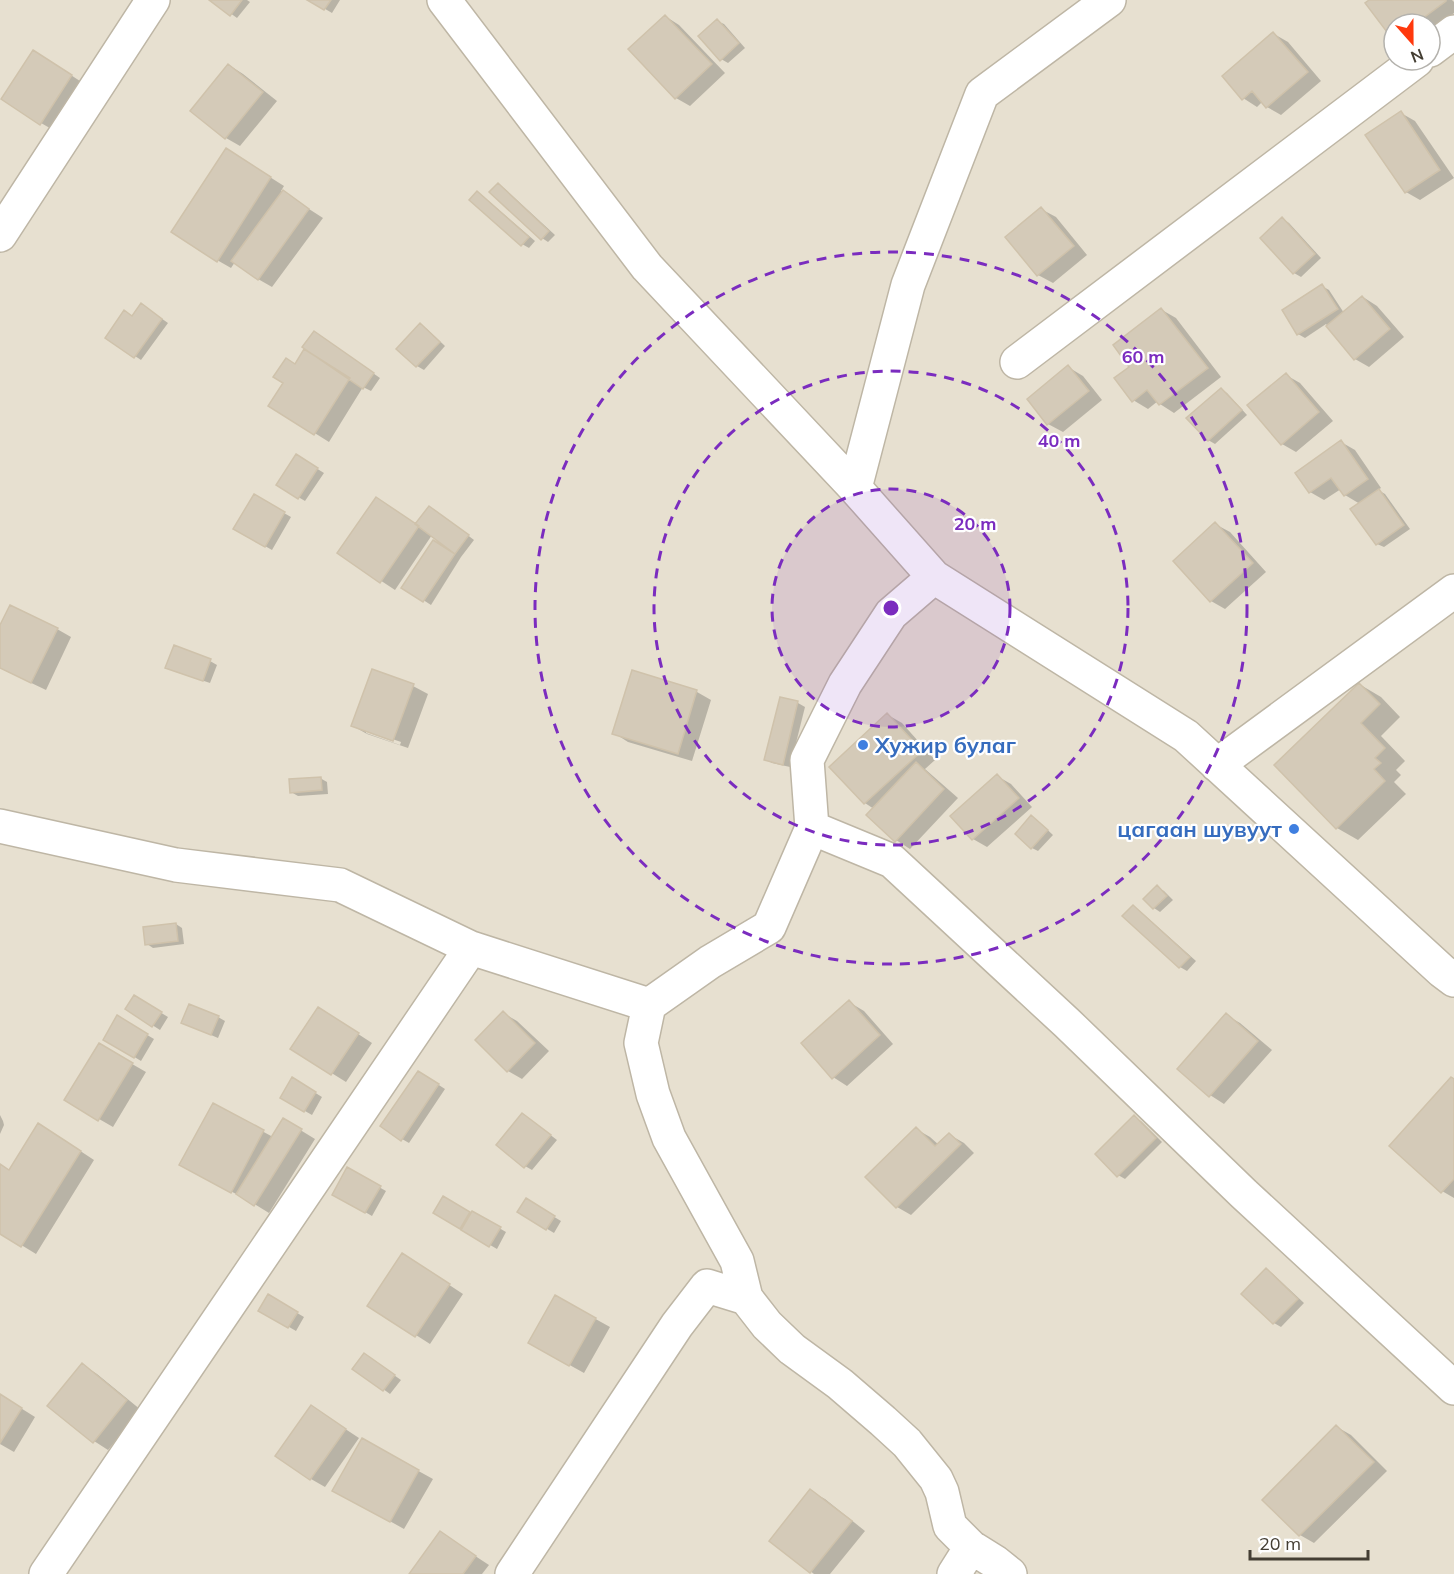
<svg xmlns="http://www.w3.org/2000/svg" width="1454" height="1574" font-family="Mulish,sans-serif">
  <rect width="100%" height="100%" fill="#f2eee3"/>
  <path fill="#e7e0d0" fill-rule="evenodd" d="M0 0H1454V1574H0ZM1394 24H1430V60H1394Z"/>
  <path fill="#0003" fill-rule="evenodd" d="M212 0H247L250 2 237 18Z
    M310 0H340L332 13Z
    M1371 0H1452L1454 2V13L1430 31V24H1394V38L1367 3Z
    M665 16 679 25 725 73 690 106 676 98Z
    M717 21 724 24 745 48 728 63 721 59Z
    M1274 34 1288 42 1321 81 1281 115 1267 107 1262 102 1257 107 1243 98Z
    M48 60 86 85 55 131 41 123Z
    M229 65 243 74 277 101 240 146 226 138Z
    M1401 113 1415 121 1454 178 1420 200 1406 192Z
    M240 158 284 186 281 191 323 218 272 287 258 279 235 262 231 268 217 260Z
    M498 185 505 189 555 235 548 242 542 238Z
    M478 193 484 197 535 241 529 248 522 244Z
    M1041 209 1056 217 1087 255 1053 283 1038 275 1007 237Z
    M1283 219 1289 223 1321 258 1301 277 1294 273Z
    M1322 286 1329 290 1344 313 1363 297 1377 306 1404 337 1369 367 1355 359 1326 324 1305 338 1298 334Z
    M148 309 168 323 141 360 135 356 133 317Z
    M1162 310 1176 318 1221 377 1174 413 1160 404 1158 401 1148 409 1133 400 1131 367Z
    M420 325 427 329 445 346 424 370 417 366 398 349Z
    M321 337 380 378 371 391 363 387 329 442 270 405 296 365 324 362Z
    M1068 367 1083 376 1102 400 1063 432 1048 424 1029 399Z
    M1286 375 1300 383 1333 421 1296 452 1282 444 1250 406Z
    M1221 389 1227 393 1247 415 1215 444 1208 440Z
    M1341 442 1355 450 1381 488 1378 490 1385 494 1410 529 1384 547 1377 544 1360 504 1345 495 1341 489 1324 500 1310 492 1297 473Z
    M303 460 324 473 305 501 278 485Z
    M254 496 291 517 272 550 235 529Z
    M436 511 474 540 461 557 431 605 403 587 433 542 448 549 449 548 432 535 395 590 339 553 416 525Z
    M1215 524 1230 532 1266 572 1225 609 1211 601Z
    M0 629H57L71 637 46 690 0 668Z
    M210 661 217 665 210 683 174 671Z
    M373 671 413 686 428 694 408 748 367 734 353 726ZM366 730 401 742 400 745 366 733Z
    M633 672 697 692 711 700 692 761 628 742 614 733Z
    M1359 684 1381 697 1400 717 1381 736 1405 761 1396 770 1401 775 1394 782 1406 794 1358 840 1337 828Z
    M781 699 798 703 805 707 790 767 772 763 765 759Z
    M888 715 902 723 935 760 925 769 958 798 910 849 896 840 874 809 865 803Z
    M997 776 1011 784 1032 807 987 847 973 839 952 816Z
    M320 778 327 782 328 794 298 796 291 792Z
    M1031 817 1038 821 1053 835 1038 851 1032 848Z
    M1157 887 1164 891 1173 900 1160 912 1154 908Z
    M1133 907 1140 911 1196 961 1187 971 1180 967 1125 916Z
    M176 924 182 928 184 944 153 948 147 944Z
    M135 997 168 1017 160 1030 127 1009Z
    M849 1002 864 1011 893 1044 847 1086 833 1077Z
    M503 1013 517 1021 549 1051 522 1079 508 1071Z
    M1226 1015 1240 1023 1272 1050 1224 1104 1210 1095Z
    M117 1017 154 1039 141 1061 105 1039Z
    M218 1017 225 1021 218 1038 190 1026Z
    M332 1017 372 1043 346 1082 293 1049Z
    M99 1045 146 1072 113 1127 66 1100Z
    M425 1076 445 1089 409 1143 402 1139Z
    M293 1079 322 1097 312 1115 282 1098Z
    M1454 1080V1198L1442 1191Z
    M213 1105 273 1137 284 1120 315 1139 269 1213 246 1199 195 1173Z
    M523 1114 557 1140 532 1170 525 1166Z
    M0 1115 3 1121 4 1125 0 1134Z
    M1134 1117 1141 1121 1162 1142 1125 1179 1118 1175Z
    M916 1129 930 1137 939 1145 950 1135 964 1143 974 1153 911 1215 897 1207 867 1177Z
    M53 1133 94 1160 36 1254 0 1232V1165L10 1171Z
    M347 1169 386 1191 372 1216 334 1194Z
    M443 1198 472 1215 473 1213 506 1232 497 1249 435 1213Z
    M526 1200 561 1221 554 1233 519 1212Z
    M416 1263 463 1294 430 1344 369 1305Z
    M1266 1270 1273 1274 1304 1303 1281 1327 1274 1323 1243 1294Z
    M268 1296 304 1317 296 1331 260 1310Z
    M556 1297 610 1327 584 1373 530 1343Z
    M371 1359 401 1380 390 1394 354 1368Z
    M83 1365 97 1374 141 1410 108 1450 94 1441Z
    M0 1395 35 1417 14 1452 0 1444Z
    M312 1407 359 1438 325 1487 311 1479Z
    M1337 1427 1351 1435 1387 1471 1314 1543 1300 1535Z
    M362 1440 433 1479 404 1529 334 1490Z
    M810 1491 825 1499 865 1531 830 1574H814L771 1540Z
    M440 1533 489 1565 482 1574H411Z"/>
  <path fill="#d4cab8" stroke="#cfc2ab" stroke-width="1.5" d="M209 0H242L230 16Z
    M307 0H331L324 10Z
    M1369 0H1446V1L1415 24H1394L1393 40 1365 3Z
    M665 15 712 64 675 99 628 49Z
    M717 19 739 43 720 61 698 36Z
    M1273 32 1308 72 1266 108 1252 91 1242 100 1222 76Z
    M33 50 72 75 40 125 1 99Z
    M228 64 263 92 225 139 190 111Z
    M1401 111 1440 170 1405 193 1365 135Z
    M226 148 271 177 217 262 171 232Z
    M498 183 549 231 541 240 489 192Z
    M283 190 309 209 258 280 231 261Z
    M477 191 529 237 521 246 469 200Z
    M1041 207 1074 246 1037 276 1005 237Z
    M1282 217 1315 254 1293 274 1260 238Z
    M1322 284 1338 309 1297 335 1282 310Z
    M1362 296 1390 329 1354 360 1326 326Z
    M141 303 162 319 134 358 105 338 124 310 132 316Z
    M1161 308 1208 368 1159 405 1147 390 1132 402 1114 378 1129 367 1113 345Z
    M420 323 440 342 416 367 396 349Z
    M314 331 374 373 363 389 302 347Z
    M304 349 350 378 314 435 268 406 283 383 273 377 286 358 295 364Z
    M1068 365 1089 391 1047 425 1027 399Z
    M1286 373 1319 412 1281 445 1247 405Z
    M1221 388 1242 410 1208 441 1186 418Z
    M1341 440 1368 479 1344 496 1331 478 1309 493 1295 473Z
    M296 454 318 468 298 499 276 485Z
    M1379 489 1404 525 1376 545 1350 509Z
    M254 494 285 512 265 547 233 529Z
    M376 497 419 526 380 583 337 553Z
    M429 506 469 535 455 554 415 524Z
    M1215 522 1253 563 1210 602 1173 561Z
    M433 540 455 554 423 602 401 588Z
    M10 605 58 628 31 683 0 668V625Z
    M174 645 211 659 203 681 165 668Z
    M372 669 414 684 393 741 351 726Z
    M632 670 697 690 678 754 612 734Z
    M1359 683 1380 704 1361 723 1385 748 1375 758 1381 763 1374 769 1385 781 1336 829 1274 765Z
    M780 697 798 701 783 765 764 760Z
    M887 713 922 751 864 804 829 767Z
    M916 762 944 789 895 842 866 815Z
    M997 774 1019 798 972 840 950 816Z
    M321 777 322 790 290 793 289 779Z
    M1031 815 1048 830 1031 849 1015 834Z
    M1157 885 1167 896 1153 909 1143 899Z
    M1133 905 1190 957 1179 968 1122 916Z
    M176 923 178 941 145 945 143 927Z
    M134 995 162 1012 152 1027 125 1009Z
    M849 1000 880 1035 832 1079 801 1043Z
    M189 1004 219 1016 211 1035 181 1023Z
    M318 1007 359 1033 331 1075 290 1049Z
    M503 1011 535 1043 507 1072 475 1040Z
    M1226 1013 1258 1041 1209 1097 1177 1069Z
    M117 1015 148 1034 134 1058 103 1040Z
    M99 1043 133 1063 98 1121 64 1100Z
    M418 1071 439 1084 401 1141 380 1126Z
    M292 1077 316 1092 304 1112 280 1098Z
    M1451 1077 1454 1079V1179L1441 1193 1389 1146Z
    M213 1103 264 1130 231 1193 179 1165Z
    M522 1113 551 1135 524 1168 496 1145Z
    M1134 1115 1156 1138 1117 1177 1095 1154Z
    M283 1118 302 1129 254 1206 236 1194Z
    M38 1123 81 1151 21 1247 0 1234V1164L9 1170Z
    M916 1127 935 1146 949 1133 961 1144 896 1208 865 1177Z
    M347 1167 381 1186 365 1213 332 1195Z
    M443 1196 470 1212 460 1229 433 1213Z
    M526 1198 555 1216 546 1230 517 1212Z
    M472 1211 501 1227 489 1247 461 1230Z
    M402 1253 450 1284 415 1337 367 1306Z
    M1266 1268 1298 1299 1273 1324 1241 1294Z
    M268 1294 298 1312 288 1328 258 1311Z
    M555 1295 596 1318 569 1366 528 1343Z
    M364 1353 395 1375 383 1391 352 1369Z
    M82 1363 127 1400 93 1443 47 1406Z
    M0 1394 22 1408 0 1443Z
    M311 1405 346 1429 310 1480 275 1456Z
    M1336 1425 1374 1462 1299 1536 1262 1500Z
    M362 1438 419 1470 390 1522 332 1491Z
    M810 1489 852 1521 810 1573 769 1541Z
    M440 1531 476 1556 463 1574H409Z"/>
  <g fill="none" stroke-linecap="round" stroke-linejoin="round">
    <defs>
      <path id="street" d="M444 0 647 267 855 488 934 577 1186 736 1442 971 1454 980
        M1430 50 1454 32
        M0 235 153 0
        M1017 362 1417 60
        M855 488 908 285 982 94 1109 0
        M934 577 891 614 845 684 807 760 812 828 769 927 710 962 649 1005 641 1043 653 1094 669 1138 737 1261 746 1298 767 1325 792 1349 840 1384 883 1421 907 1443 936 1479 942 1492 950 1526 971 1547 995 1562 1010 1574
        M1217 765 1454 591
        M0 826 176 865 340 885 471 948 649 1005
        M812 828 892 861 1067 1023 1244 1194 1454 1388
        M46 1574 471 948
        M512 1574 677 1325 707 1286 746 1298
        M954 1574 971 1547"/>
    </defs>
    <use href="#street" stroke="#beb6a5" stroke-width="36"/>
    <use href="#street" stroke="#fff" stroke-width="33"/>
  </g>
  <circle cx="891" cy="608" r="119" fill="#7b2cbf" fill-opacity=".12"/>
  <g fill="none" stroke="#7b2cbf" stroke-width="3" stroke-dasharray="10 8">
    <circle cx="891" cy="608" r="119"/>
    <circle cx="891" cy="608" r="237"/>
    <circle cx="891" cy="608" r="356"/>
  </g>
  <g fill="#3f7fe0" stroke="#fff" stroke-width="2">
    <circle cx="863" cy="745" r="6"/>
    <circle cx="1294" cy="829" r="6"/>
  </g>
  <g text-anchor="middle" stroke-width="4.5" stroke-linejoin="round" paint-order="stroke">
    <g font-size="22" font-weight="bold" fill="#366cbe" stroke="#fff" text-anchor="start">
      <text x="875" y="753">Хужир булаг</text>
      <text x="1282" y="837" text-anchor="end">цагаан шувуут</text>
    </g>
  </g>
  <circle cx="891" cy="608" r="9" fill="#7b2cbf" stroke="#fff" stroke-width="3"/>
  <g font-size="18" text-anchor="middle" font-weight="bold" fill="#7b2cbf" stroke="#fff" stroke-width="4.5" stroke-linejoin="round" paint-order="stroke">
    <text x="1143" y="363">60 m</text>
    <text x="1059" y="447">40 m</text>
    <text x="975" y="530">20 m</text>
  </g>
  <g transform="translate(1412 42) rotate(159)"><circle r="28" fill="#ffffff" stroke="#b4b2ad" stroke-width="1.5"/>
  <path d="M0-4.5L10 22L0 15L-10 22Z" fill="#ff390d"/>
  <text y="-9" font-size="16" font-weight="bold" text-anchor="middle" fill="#443e33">N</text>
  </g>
  <path d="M1250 1550v9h118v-9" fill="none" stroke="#443e33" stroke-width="3"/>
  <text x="1259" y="1550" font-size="18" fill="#443e33" stroke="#ffffff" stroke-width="4.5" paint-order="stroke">20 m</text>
</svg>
